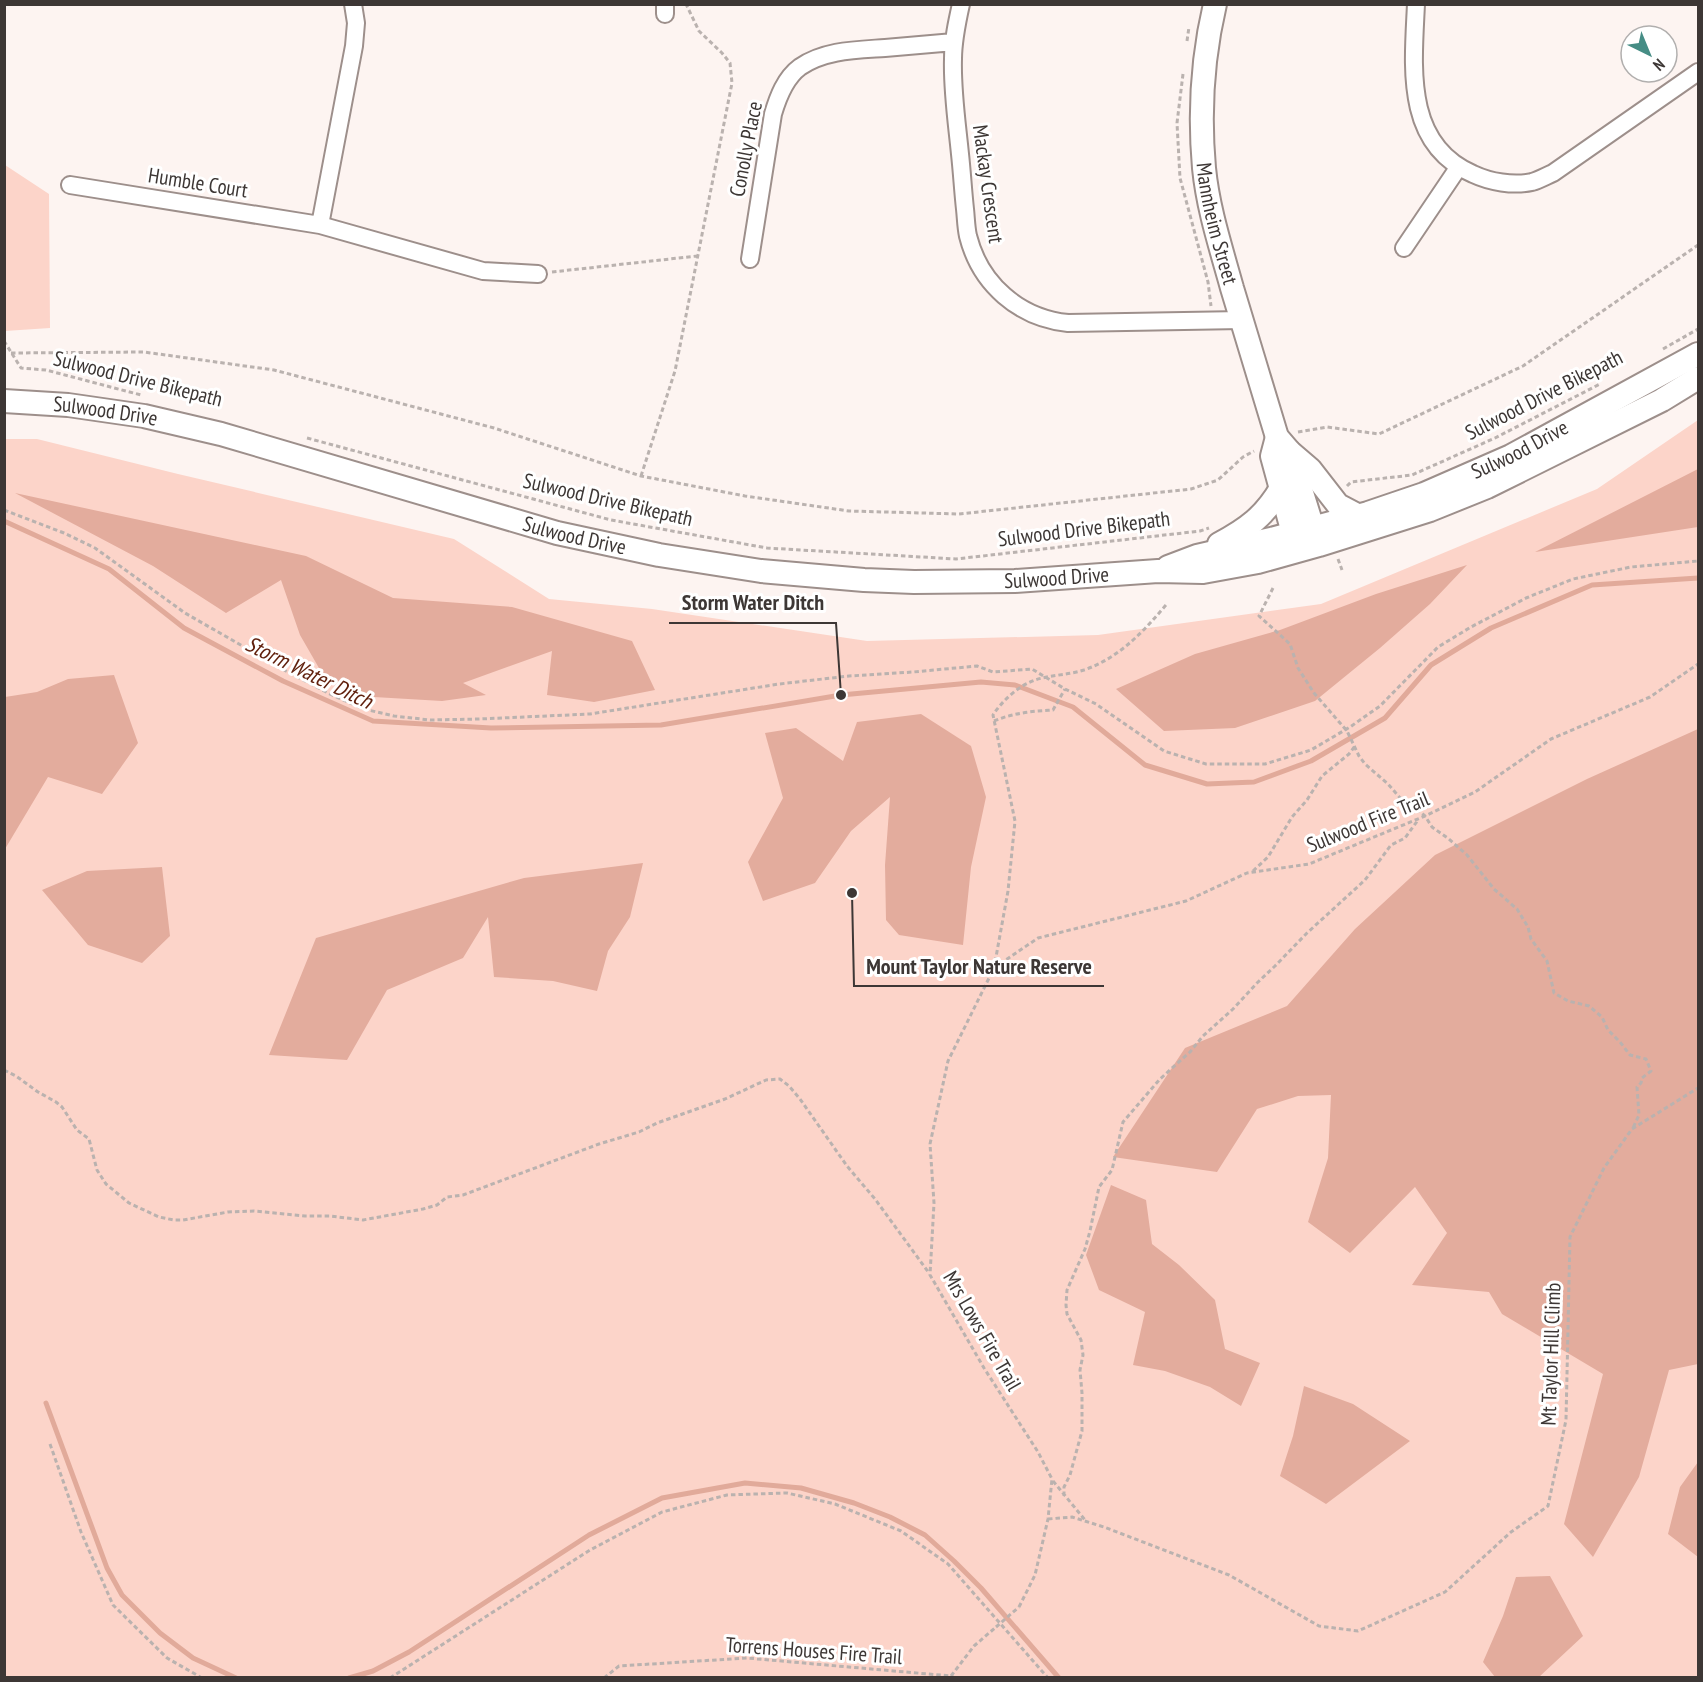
<svg xmlns="http://www.w3.org/2000/svg" width="1703" height="1682" font-family="'PT Sans Narrow',sans-serif">
  <rect width="100%" height="100%" fill="#fdf4f1"/>
  <path fill="#fcd4c9" d="M5 165 49 194 50 328 5 331Z
    M1698 420V1677L5 1678V439H37L178 474 454 539 549 599 652 609 867 641 1098 635 1321 604 1597 489Z"/>
  <path fill="#e3ac9d" d="M1698 469V527L1535 552Z
    M15 493 306 556 393 598 512 607 632 641 655 690 594 702 547 695 552 651 463 683 486 695 442 701 374 697 323 675 300 635 281 580 226 613 153 566Z
    M1467 565 1430 604 1380 648 1315 701 1235 728 1164 731 1116 689 1195 654 1280 630 1376 594Z
    M114 675 138 743 102 794 48 777 5 849V697L37 692 68 679Z
    M921 714 971 746 986 797 971 867 963 945 899 935 886 920 885 865 890 797 851 831 815 883 763 901 748 862 783 798 765 733 796 728 843 761 857 722Z
    M1698 729V1364L1669 1370 1639 1477 1593 1557 1564 1524 1603 1374 1502 1314 1489 1292 1412 1285 1447 1233 1415 1187 1350 1253 1308 1222 1328 1158 1331 1095 1298 1096 1257 1109 1217 1172 1113 1157 1185 1048 1287 1006 1355 929 1435 855 1587 779Z
    M643 863 630 917 608 951 597 991 553 981 494 977 488 917 463 958 387 990 347 1060 269 1055 316 938 524 878Z
    M162 867 170 936 142 963 88 945 42 890 87 871Z
    M1111 1185 1146 1200 1152 1244 1179 1265 1215 1300 1225 1349 1260 1363 1241 1406 1210 1387 1165 1371 1133 1365 1145 1312 1099 1290 1086 1255Z
    M1304 1386 1353 1404 1410 1441 1326 1504 1280 1476 1293 1436Z
    M1698 1462V1557L1668 1534 1680 1487Z
    M1550 1576 1583 1636 1539 1677H1495L1483 1662 1503 1616 1516 1577Z"/>
  <g fill="none" stroke-linecap="round" stroke-linejoin="round">
    <path stroke="#e1aa9a" stroke-width="5" d="M4 521 109 569 184 628 283 681 373 721 491 728 661 725 841 695 981 682 1015 685 1073 707 1145 765 1207 784 1254 782 1311 761 1385 718 1431 665 1491 628 1592 585 1698 578
      M46 1403 107 1568 122 1595 160 1633 193 1658 236 1678
      M349 1678 373 1671 409 1652 589 1535 662 1498 745 1483 801 1488 854 1503 890 1517 925 1535 954 1561 981 1588 1059 1678"/>
    <defs>
      <path id="street" d="M353 4 356 23 354 46 320 225 483 271 538 274
        M665 4V14
        M961 4C957 22 953 40 953 59 952 91 957 123 960 154 962 172 963 191 965 209 966 218 966 227 968 236 980 284 1019 318 1068 323L1242 320
        M1416 4C1413 68 1404 144 1473 174 1490 182 1513 186 1532 182 1539 180 1546 176 1553 173L1698 72
        M70 185 320 225
        M1404 248 1458 168
        M750 259 773 114C778 97 785 78 800 67 825 50 856 50 885 48 908 46 931 44 954 42"/>
      <g id="secondary">
        <path id="s1" d="M1215 4C1202 59 1199 112 1204 168 1208 209 1221 248 1232 288 1247 338 1262 387 1277 437L1289 451 1317 541"/>
        <path id="s2" d="M4 401 68 405 144 416 221 434 557 533 659 555 761 571 864 580 914 582 1015 581 1158 571 1203 572 1258 562 1319 545 1430 510 1487 487 1662 400 1698 378"/>
        <path d="M1277 437 1272 456 1297 548"/>
        <path d="M1289 451 1310 469 1338 505 1357 515"/>
        <path d="M1219 544C1247 529 1265 516 1281 488"/>
        <path id="s3" d="M1168 567 1197 556 1271 539 1368 513 1424 494 1511 456 1698 354"/>
      </g>
    </defs>
    <use href="#street" stroke="#9d8f8b" stroke-width="20"/>
    <use href="#secondary" stroke="#9d8f8b" stroke-width="26"/>
    <path stroke="#bab2af" stroke-width="3" stroke-dasharray="4.5 3" stroke-linecap="butt" d="M1187 41 1189 27
      M1183 74 1177 123 1180 178 1208 282 1211 306
      M552 272 697 256
      M4 341 21 368 46 370 141 395
      M1663 349 1698 329
      M11 353 144 352 274 370 494 428 641 476 745 496 849 511 959 514 1191 489 1218 480 1243 457 1254 451
      M1298 432 1327 427 1379 434 1523 366 1698 245
      M307 438 611 520 767 548 956 559 1200 531 1209 528
      M641 476 675 371 732 83 730 63 722 53 699 31 686 4
      M1347 486 1351 482 1412 475 1495 438 1600 384
      M4 510 64 533 95 548 185 613 286 671 332 695 364 709 394 716 430 720 479 719 590 714 779 684 849 676 913 672 977 666 993 672 1032 669 1065 689 1096 704 1164 751 1206 764H1265L1311 750 1350 727 1380 706 1438 647 1471 627 1526 598 1573 579 1631 567 1698 561
      M1338 559 1342 570
      M1273 588 1259 616 1290 644 1298 668 1314 693 1347 731 1359 756 1365 764 1388 784 1401 799 1408 802 1425 816 1432 827 1449 839 1467 855 1494 889 1517 909 1528 927 1531 939 1547 961 1554 993 1568 1001 1589 1006 1602 1017 1608 1030 1620 1042 1630 1055 1646 1059 1651 1071 1642 1078 1641 1083 1637 1087 1639 1115 1633 1128
      M994 721C1013 713 1033 711 1053 710L1065 689
      M1253 871 1268 857 1292 817 1307 800 1322 776 1349 754 1355 746
      M994 968 1038 938 1186 901 1247 873 1309 864 1425 816 1475 792 1551 739 1650 697 1698 664
      M4 1070 16 1076 38 1092 56 1102 62 1107 77 1130 89 1139 97 1170 106 1184 129 1203 159 1217 174 1220H183L228 1212 254 1211 305 1216H330L363 1220 423 1209 437 1205 447 1197 463 1195 599 1144 639 1132 657 1123 725 1099 766 1080 780 1079 789 1086 800 1099 847 1166 875 1199 929 1273
      M50 1444 81 1532 113 1605 167 1658 202 1678
      M1053 1481 1085 1520
      M1064 1496V1487L1070 1475 1082 1431V1393L1080 1370 1083 1355 1081 1340 1067 1314 1066 1305 1067 1290 1085 1249 1090 1231 1099 1187 1112 1170 1123 1122 1160 1079 1190 1052 1203 1036 1233 1009 1257 983 1275 966 1307 933 1365 880 1391 845 1405 838 1418 820
      M1048 1519 1072 1517 1104 1527 1229 1575 1319 1626 1358 1631 1445 1592 1511 1532 1548 1506 1566 1420 1570 1237 1604 1168 1632 1129 1698 1088
      M1019 1607 1035 1575 1048 1519 1052 1479 1038 1452 984 1368 930 1275 934 1203 930 1144 948 1061 994 968 1008 891 1015 821 993 715C1002 701 1018 686 1035 680 1050 675 1068 675 1084 670 1119 658 1143 632 1166 605
      M951 1676 974 1646 996 1627
      M390 1678 590 1550 662 1512 727 1495 787 1493 835 1504 901 1531 948 1564 1048 1678
      M604 1678 619 1666 747 1658 951 1676 955 1678"/>
    <use href="#street" stroke="#fff" stroke-width="16"/>
    <use href="#secondary" stroke="#fff" stroke-width="22"/>
    <path stroke="#bab2af" stroke-width="3" stroke-dasharray="4.5 3" stroke-linecap="butt" d="M996 1627 1019 1607"/>
  </g>
  <g text-anchor="middle" stroke-width="6" stroke-linejoin="round" paint-order="stroke">
    <g font-size="21" fill="#3d3735" stroke="#fff">
      <text transform="translate(746 149) rotate(-79)" y="7">Conolly Place</text>
      <text transform="translate(198 183) rotate(9)" y="7">Humble Court</text>
      <text transform="translate(988 184) rotate(82)" y="7">Mackay Crescent</text>
      <text dy="7" stroke="none"><textPath href="#s1" startOffset="222">Mannheim Street</textPath></text>
      <text transform="translate(138 379) rotate(14)" y="7">Sulwood Drive Bikepath</text>
      <text transform="translate(1544 395) rotate(-27)" y="7">Sulwood Drive Bikepath</text>
      <text dy="7" stroke="none"><textPath href="#s2" startOffset="102">Sulwood Drive</textPath></text>
      <text dy="7" stroke="none"><textPath href="#s3" startOffset="372">Sulwood Drive</textPath></text>
      <text transform="translate(608 500) rotate(13)" y="7">Sulwood Drive Bikepath</text>
      <text transform="translate(1084 529) rotate(-7)" y="7">Sulwood Drive Bikepath</text>
      <text dy="7" stroke="none"><textPath href="#s2" startOffset="588">Sulwood Drive</textPath></text>
      <text dy="7" stroke="none"><textPath href="#s2" startOffset="1074">Sulwood Drive</textPath></text>
      <text transform="translate(1368 822) rotate(-22)" y="7">Sulwood Fire Trail</text>
      <text transform="translate(982 1331) rotate(60)" y="7">Mrs Lows Fire Trail</text>
      <text transform="translate(1551 1354) rotate(-88)" y="7">Mt Taylor Hill Climb</text>
      <text transform="translate(814 1651) rotate(4)" y="7">Torrens Houses Fire Trail</text>
    </g>
    <g font-size="22" font-style="italic" fill="#61210e" stroke="#fff">
      <text transform="translate(309 672) rotate(26)" y="8">Storm Water Ditch</text>
    </g>
  </g>
  <path fill="none" stroke="#3d3735" stroke-width="2" d="M841 695L836 623H669M852 893L854 986H1104"/>
  <g fill="#3d3735" stroke="#fff" stroke-width="2">
    <circle cx="841" cy="695" r="6"/>
    <circle cx="852" cy="893" r="6"/>
  </g>
  <g font-size="22" text-anchor="middle" font-weight="bold" fill="#3d3735" stroke="#fff" stroke-width="6" stroke-linejoin="round" paint-order="stroke">
    <text x="753" y="610">Storm Water Ditch</text>
    <text x="979" y="974">Mount Taylor Nature Reserve</text>
  </g>
  <rect width="1703" height="1682" fill="none" stroke="#3d3735" stroke-width="12"/>
  <g transform="translate(1649 54) rotate(137)"><circle r="28" fill="#ffffff" stroke="#b1afae" stroke-width="1.5"/>
  <path d="M0-4.5L10 22L0 15L-10 22Z" fill="#468d85"/>
  <text y="-9" font-size="16" font-weight="bold" text-anchor="middle" fill="#3d3735">N</text>
  </g>
</svg>
